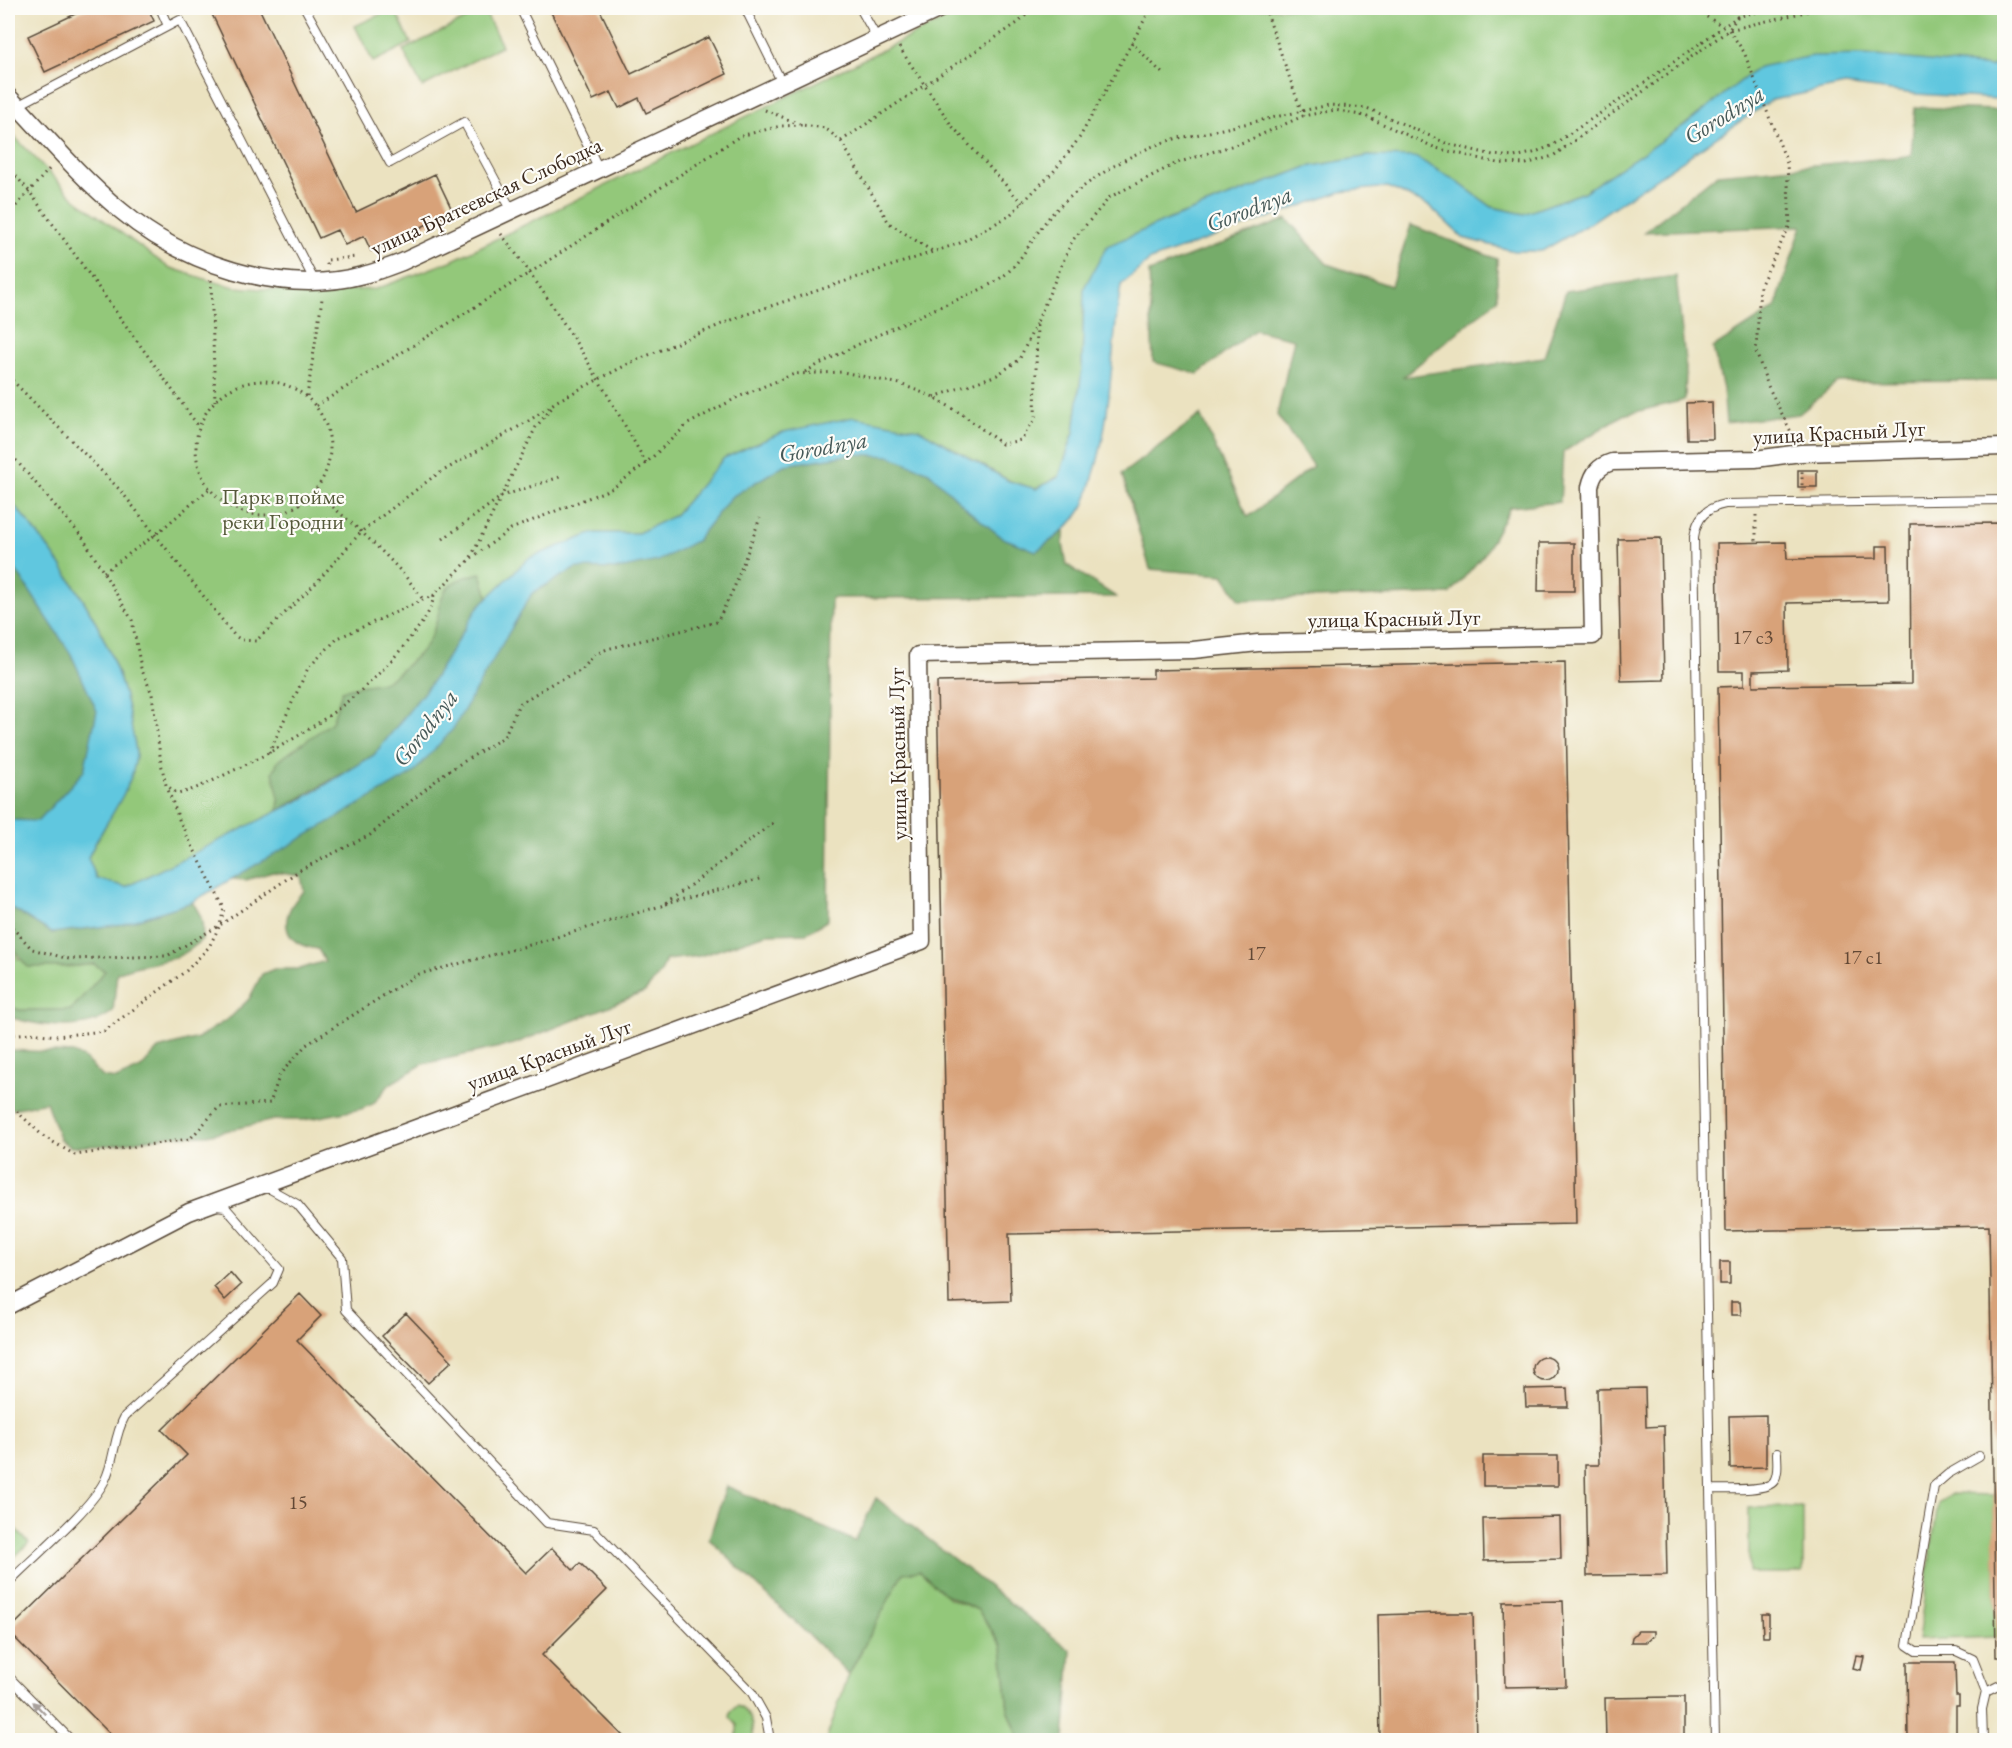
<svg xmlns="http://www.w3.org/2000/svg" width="2012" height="1748" font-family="'EB Garamond',serif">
  <rect width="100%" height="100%" fill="#fdfcf7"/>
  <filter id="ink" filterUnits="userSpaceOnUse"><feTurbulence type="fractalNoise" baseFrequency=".0167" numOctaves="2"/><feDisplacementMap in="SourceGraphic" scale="12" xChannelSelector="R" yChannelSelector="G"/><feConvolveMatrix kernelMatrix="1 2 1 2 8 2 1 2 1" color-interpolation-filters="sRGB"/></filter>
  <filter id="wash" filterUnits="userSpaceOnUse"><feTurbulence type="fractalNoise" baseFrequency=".008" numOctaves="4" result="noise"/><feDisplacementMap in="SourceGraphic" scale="24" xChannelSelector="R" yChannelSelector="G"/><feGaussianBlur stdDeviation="1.35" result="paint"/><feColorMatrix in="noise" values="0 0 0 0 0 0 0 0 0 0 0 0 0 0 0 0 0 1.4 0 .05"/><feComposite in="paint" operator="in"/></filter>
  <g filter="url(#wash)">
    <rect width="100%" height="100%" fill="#ebe2c0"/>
    <path fill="#93c87a" stroke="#67794c" stroke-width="1.5" d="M394 8 411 43 373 62 355 26Z
      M968 8H2004V60L1991 67 1936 63 1759 67 1686 124 1584 192 1524 214 1492 207 1453 179 1369 156 1307 167 1170 219 1108 246 1084 288 1082 369 1074 432 1059 476 1036 489 1010 481 919 429 783 432 724 458 674 516 638 533H594L529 558 478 607 304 798 126 887 97 879 88 858C102 826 133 789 136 755 136 746 132 733 131 724 116 637 64 563 8 498V130L74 198 168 267 208 280 235 287 305 292 376 289 451 261Z
      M484 10 502 46 422 87 403 50Z
      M8 941 14 946 18 959 67 967 95 964 106 971 71 1010H19L8 1006Z
      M1951 1494 1994 1495 1996 1637 1918 1640 1938 1504Z
      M1803 1507V1573H1749V1508Z
      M8 1521 29 1543 10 1561 8 1558Z
      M920 1571 949 1598 978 1610 1002 1646 1008 1709 1020 1740H826L849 1674 903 1572Z
      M737 1706C752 1711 753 1727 753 1740H737V1725L730 1717 731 1711Z"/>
    <path fill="#76ac6a" stroke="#586b44" stroke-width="1.5" d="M1915 107 1996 110 2004 107V381L1838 382 1799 414 1726 423 1723 389 1713 348 1775 308 1802 226 1644 232 1718 174 1911 156Z
      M1287 219 1327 264 1391 286 1411 225 1497 259V300L1403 377 1544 357 1566 291 1676 276 1686 370 1685 400 1623 415 1563 452 1560 502 1510 507 1485 553 1450 594 1240 600 1223 575 1150 569 1122 474 1200 415 1248 517 1313 466 1277 415 1294 339 1255 330 1198 374 1153 362 1149 272Z
      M855 454 889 455 929 472 969 511 1003 538 1036 551 1065 531 1063 544 1067 565 1116 597 831 598 828 920 807 933 766 934 700 956 666 960 661 972 645 992 514 1044 423 1064 390 1084 373 1104 361 1109 304 1120H274L207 1135 167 1136 112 1145 71 1147 60 1140 46 1102 8 1110V1050L73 1053 85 1059 103 1077 116 1079 141 1068 158 1049 198 1038 231 1017 249 999 262 974 274 969H300L325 961 318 949C279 944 279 915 304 891L301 876 273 872 246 880 231 879 316 828 495 655 532 593 576 568 618 569 696 541 731 497 784 465Z
      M8 558 71 654 97 711 84 771 38 821 8 820Z
      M481 573 488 597 478 607 432 682 374 755 278 811 279 798 273 772 278 761 332 722 342 691C359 682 380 688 394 676 406 666 422 653 429 640 449 604 427 584 481 573Z
      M192 902C202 915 204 923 202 939 175 968 149 958 117 973L113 1011C86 1034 40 1026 8 1017V1006L20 1010H71L105 971 94 964 67 967H28C19 959 17 948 8 941V906L52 933 123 924Z
      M726 1486 855 1541 876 1498 1071 1651 1064 1740H1020L1008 1709 1002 1646 978 1610 943 1593 920 1571 903 1573 849 1674 709 1539Z"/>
    <path fill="#61c7df" stroke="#4e787e" stroke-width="1.5" d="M1866 55 1991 67 2004 60V96L1998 99 1916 94 1845 85 1772 100 1587 225 1542 251H1514L1463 238 1429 206 1388 187 1340 192 1150 260 1121 285C1110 349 1113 415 1093 477 1090 486 1088 499 1083 507 1071 527 1055 538 1036 551L1003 538 969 511 929 472 889 456 855 454 784 465 731 497 696 541 658 561 618 569 576 568 532 593 453 729 412 774 192 902 123 924 52 933 8 906V820L38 821 84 771 97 711 71 654 8 558V498C64 563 116 637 131 724 132 733 136 746 136 755 133 791 102 825 88 858L97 879 126 887 304 798 374 755 432 682 478 607 529 558 594 533H638L674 516 724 458 783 432 854 417 919 429 1009 481 1036 489 1059 477 1074 432 1082 369 1084 288 1107 246 1170 219 1307 167 1369 156 1415 157 1453 179 1492 207 1524 214 1584 192 1686 124 1759 67 1813 56Z"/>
    <g id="blocks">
      <path fill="#d8a279" d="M88 8H148L154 21 45 72 28 36Z
        M209 8H259L356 212 435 174 453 212 371 251 364 236 345 245 337 230 319 238Z
        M549 8H599L631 74 709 37 727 74 646 113 639 98 619 108 611 92 593 100Z
        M1712 402 1713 439H1687L1686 403Z
        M1798 470H1817V487H1798Z
        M2004 523V1657H1996L1989 1226 1726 1231 1718 687 1744 686V671H1719L1717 543 1786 542 1787 559 1877 558V546H1888L1889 601 1787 603 1788 670 1753 671V686L1911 684 1910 524Z
        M1661 538 1664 680 1621 681 1618 539Z
        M1539 543H1574V591H1538Z
        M1565 662 1576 1224 1009 1234 1011 1301 949 1303 937 682 1153 678V670Z
        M1720 1262H1730V1284H1720Z
        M230 1272 241 1285 225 1300 214 1287Z
        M300 1294 321 1316 297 1340 526 1573 552 1548 573 1570 580 1563 607 1590 542 1655 627 1740H116L8 1631 187 1455 162 1430Z
        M1731 1302H1740L1741 1315H1731Z
        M406 1313 452 1361 428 1383 382 1336Z
        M1533 1369a12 12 0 1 1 24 0a12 12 0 1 1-24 0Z
        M1567 1388 1568 1407H1526L1525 1389Z
        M1645 1388 1646 1427 1664 1426 1667 1575 1587 1576 1585 1465H1599L1597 1389Z
        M1766 1415V1467L1730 1468 1729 1416Z
        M1483 1456H1558V1486H1483Z
        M1560 1517 1561 1559 1484 1561 1483 1519Z
        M1563 1601 1566 1686 1505 1687 1503 1602Z
        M1440 1613H1473L1476 1740H1380L1378 1615Z
        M1762 1614H1769V1637H1763Z
        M1638 1631H1654V1635L1646 1642H1631L1632 1637Z
        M1856 1656 1864 1657 1861 1670 1853 1668Z
        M1907 1662H1955L1956 1696H1959V1706H1956V1740H1908Z
        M1674 1697H1684V1740H1606L1605 1698Z"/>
    </g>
  </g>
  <g filter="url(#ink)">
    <use href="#blocks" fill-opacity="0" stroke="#554636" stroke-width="1.5"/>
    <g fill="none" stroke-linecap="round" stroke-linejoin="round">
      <defs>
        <path id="lane" d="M160 8 168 26
          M305 8 390 163 464 122 512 211
          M520 8 599 169
          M745 8 782 83
          M860 8 878 40
          M17 106 180 20 314 280
          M263 1189H270L297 1204 342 1258 346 1310 547 1523 594 1530 752 1693 766 1718 770 1740
          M1777 1453C1777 1462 1779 1473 1774 1481 1767 1492 1724 1489 1710 1489L1694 537C1697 517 1706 508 1725 504L2004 500
          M1979 1456 1948 1474 1934 1486 1907 1645 1916 1651H1956L1973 1659 1986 1692
          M1710 1489 1715 1740
          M8 1583C33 1557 88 1512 104 1482 115 1461 113 1437 125 1416L273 1283 279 1269 225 1207 215 1206
          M8 1676 71 1740
          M1983 1740 1982 1709 1986 1692 2004 1683"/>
        <path id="street" d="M8 96C44 134 79 176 120 210 183 263 280 297 363 275 376 272 389 267 402 262L942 8
          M8 1306 189 1212 922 941 918 655 1193 650 1258 643 1593 636 1590 487C1593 473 1599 466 1612 462L1755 459 1801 453 2004 447"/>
      </defs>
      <use href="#lane" stroke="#554636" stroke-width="10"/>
      <use href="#street" stroke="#554636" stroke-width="19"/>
      <path stroke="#554636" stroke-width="3" stroke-dasharray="1.5 4.5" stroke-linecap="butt" d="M8 8H9
        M1265 8 1303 116
        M1691 8 1723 26
        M1845 8H1882
        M1730 28 1743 8
        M1729 30 1744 52 1787 163 1790 225 1760 286 1756 352 1768 386 1793 436
        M1131 42 1163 74
        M899 47 952 126 1022 203
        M765 110 802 125 825 128 841 141 889 223 932 251
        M841 141 1019 22 1033 8
        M8 167 29 191 199 427
        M8 215 51 167
        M501 234C557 306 602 384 646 463
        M327 265V260L357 257
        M8 272V289
        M211 280 215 401
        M805 372C846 349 889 330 932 310 956 300 982 291 1002 277 1022 263 1036 230 1054 212 1084 181 1148 140 1191 136L1329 105 1367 108 1448 144 1493 155 1514 157 1533 153 1551 146 1620 100 1737 17 1774 8
        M8 376 121 491 234 635 241 640 256 641 315 584 361 532 433 477 530 420 557 401 632 362 741 316 960 243 1009 216 1055 170 1080 137 1151 8
        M196 448a67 67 0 1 1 134 0a67 67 0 1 1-134 0Z
        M307 396 322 299
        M934 397 997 375 1019 360 1036 324
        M316 406 531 272 740 136 781 126 802 125
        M8 451 83 538 132 620 141 668 152 694 161 763 166 785 178 794C201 788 219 777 241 767 306 735 366 696 410 638 422 623 431 613 434 595
        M315 491C353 525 395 558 424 601
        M1802 491V471
        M1756 515V543
        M443 539 502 496 563 476
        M471 557 536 427 554 405
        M104 572 155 535 209 489
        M269 753 308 668 338 638 434 595 470 559 511 529 613 488 646 463 688 424 738 397 794 374 843 372 900 384 934 397 963 415 1002 444 1021 440 1035 419 1037 322 1072 241 1110 197 1177 163 1247 141 1303 116 1335 110 1365 116 1436 148 1498 163 1526 164 1553 156 1729 30 1822 8
        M665 904 763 878
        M8 923 32 949 69 959 167 956 220 925 300 870 370 835 445 773 504 737 519 704 553 683 582 670 594 655 607 649 717 622 734 588 760 518
        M8 1035 30 1033 57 1036 104 1031 186 971 209 947 220 925 224 908 180 822 167 787
        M8 1103 43 1136 75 1155 190 1139 219 1107 270 1103 280 1074 306 1045 416 975 530 945 664 905 773 823"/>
      <use href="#lane" stroke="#fff" stroke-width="8"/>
      <use href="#street" stroke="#fff" stroke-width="16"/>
    </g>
    <defs><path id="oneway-solid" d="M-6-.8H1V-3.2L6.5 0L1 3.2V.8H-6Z" transform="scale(1.5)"/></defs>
    <use fill="#a79f9a" href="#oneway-solid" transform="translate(39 1708) rotate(-134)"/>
  </g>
  <g text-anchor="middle" stroke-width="4.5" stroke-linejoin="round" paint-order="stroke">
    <g font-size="20" fill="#624835">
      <text x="1753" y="644">17 с3</text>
      <text x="1256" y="960">17</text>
      <text x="1863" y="964">17 с1</text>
      <text x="298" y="1509">15</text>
    </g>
    <g font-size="22" fill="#3b2a1e" stroke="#fdfcf7">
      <text transform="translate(486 196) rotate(-25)" y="8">улица Братеевская Слободка</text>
      <text transform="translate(1839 432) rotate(-3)" y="8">улица Красный Луг</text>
      <text transform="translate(1394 618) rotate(-1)" y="8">улица Красный Луг</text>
      <text transform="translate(897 754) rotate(-91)" y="8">улица Красный Луг</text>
      <text transform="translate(549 1054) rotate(-20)" y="8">улица Красный Луг</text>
    </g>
    <g font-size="22" fill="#55593a" stroke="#fdfcf7">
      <text x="283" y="504">Парк в пойме<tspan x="283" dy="25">реки Городни</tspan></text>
    </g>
    <g font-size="24" font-style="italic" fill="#465958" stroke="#fdfcf7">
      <text transform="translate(1724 115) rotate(-32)" y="8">Gorodnya</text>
      <text transform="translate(1249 209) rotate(-21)" y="8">Gorodnya</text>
      <text transform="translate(823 447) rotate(-10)" y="8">Gorodnya</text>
      <text transform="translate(425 728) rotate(-52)" y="8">Gorodnya</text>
    </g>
  </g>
  <rect width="2012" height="1748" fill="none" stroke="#fdfcf7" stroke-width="30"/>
</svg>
